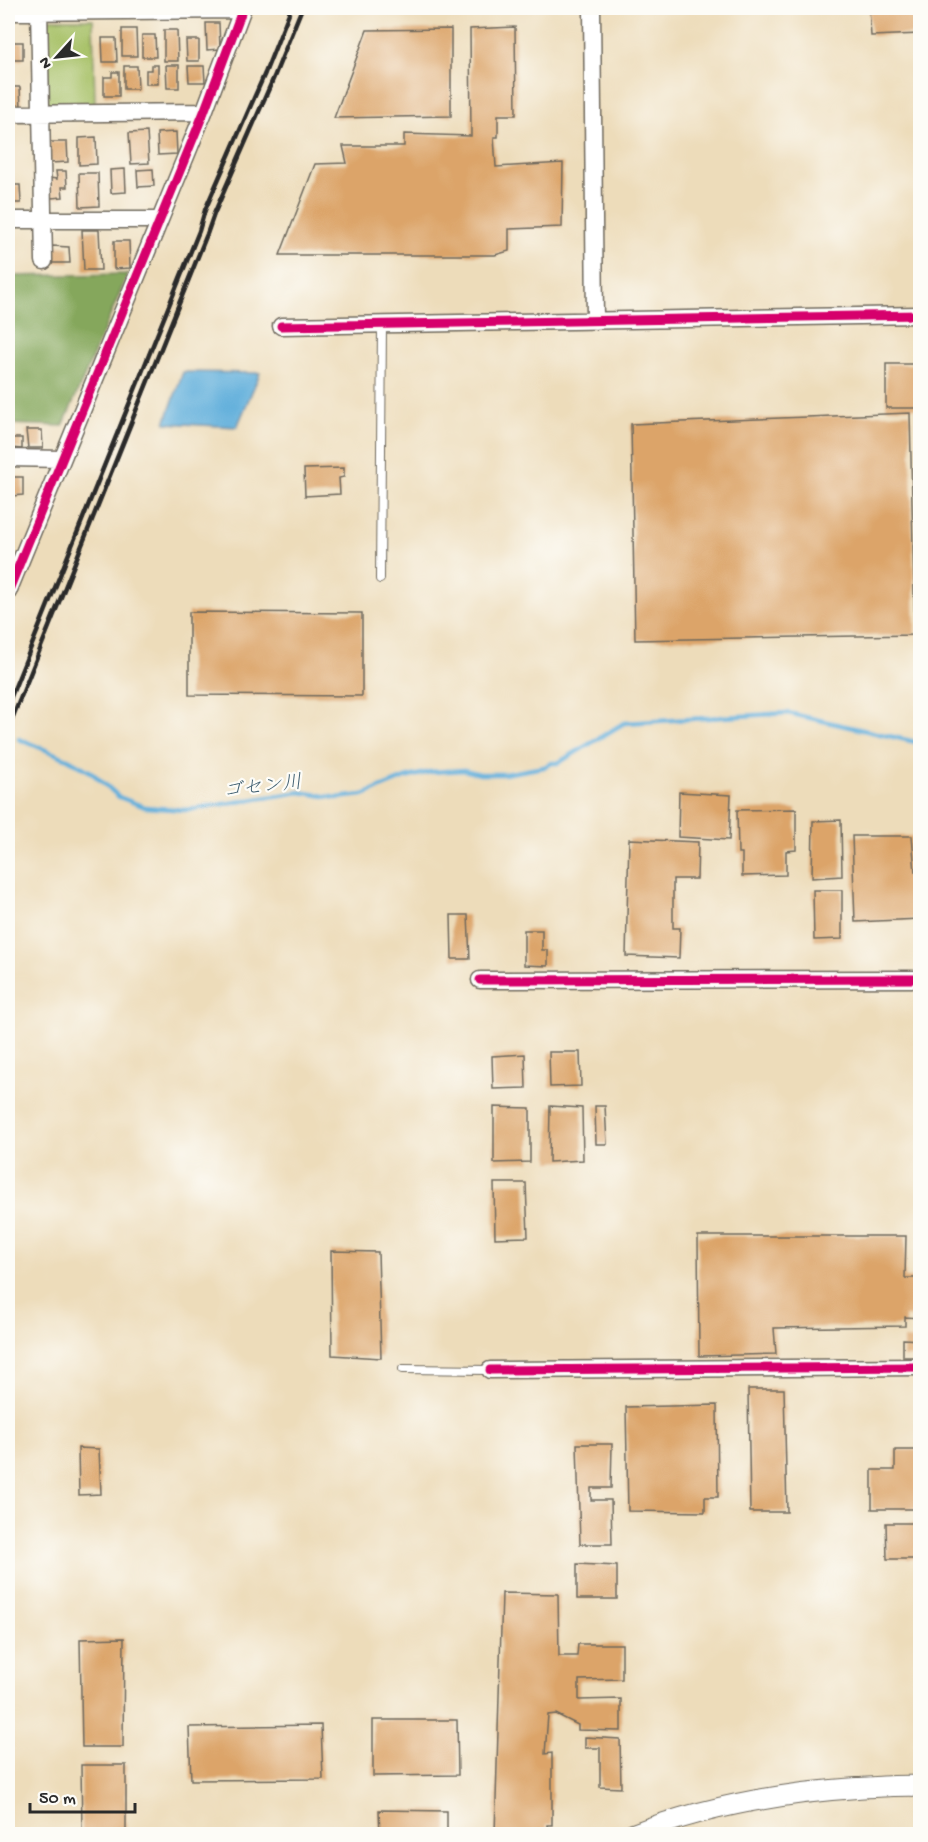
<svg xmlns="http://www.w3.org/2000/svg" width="928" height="1842" font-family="'Gochi Hand','Klee One',sans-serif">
  <rect width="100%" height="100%" fill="#fdfcf7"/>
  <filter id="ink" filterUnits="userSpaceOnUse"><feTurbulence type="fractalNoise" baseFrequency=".0167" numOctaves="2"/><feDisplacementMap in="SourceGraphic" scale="12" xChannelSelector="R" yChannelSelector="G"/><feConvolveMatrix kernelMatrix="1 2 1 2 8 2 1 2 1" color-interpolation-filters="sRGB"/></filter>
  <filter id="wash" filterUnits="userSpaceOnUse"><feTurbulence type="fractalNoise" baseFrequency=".008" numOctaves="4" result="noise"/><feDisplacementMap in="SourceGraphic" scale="24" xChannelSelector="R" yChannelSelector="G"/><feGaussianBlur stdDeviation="1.35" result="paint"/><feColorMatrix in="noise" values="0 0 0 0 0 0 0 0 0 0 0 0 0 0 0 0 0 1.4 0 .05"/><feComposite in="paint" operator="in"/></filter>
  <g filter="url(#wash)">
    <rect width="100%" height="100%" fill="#eddcba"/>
    <path fill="#a7c168" stroke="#69764a" stroke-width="1.5" d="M47 19H93L95 105H47Z"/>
    <path fill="#85a75c" stroke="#586944" stroke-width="1.5" d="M128 274 63 426 8 424V276Z"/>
    <path fill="#63b0dc" stroke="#476e84" stroke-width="1.5" d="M183 372 260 373 237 427 165 423Z"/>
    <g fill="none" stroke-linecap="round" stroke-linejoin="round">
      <path stroke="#63b0dc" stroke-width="4.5" d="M19 739 68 759 91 772 119 797 145 807 186 810 300 792 337 798 363 795 405 778 430 772 464 770 480 774H504L544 767 552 763H558L624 723 788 713 920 743"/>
    </g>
    <g id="blocks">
      <path fill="#dca469" d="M869 8H920V34L871 36Z
        M206 23H219L220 49 207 50Z
        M515 27 516 115H498V137H494L496 167 563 163 562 227 509 229V251L495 255H280L315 164 347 163 343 146H404V134L471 136 470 29Z
        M122 29H136L137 56H122Z
        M451 29V116L334 118 367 30Z
        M164 30H177L178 61H164Z
        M142 35H155L156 57H142Z
        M102 38H116L117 62H103Z
        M186 40H199V61H187Z
        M8 42H23V60H8Z
        M151 65H158V84H146V70H151Z
        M166 65H179V88H167Z
        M124 66H137L138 89H124Z
        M188 66H204L205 82H189Z
        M112 72H119V96H104V77H112Z
        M8 87H20L21 108H8Z
        M147 132 149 163 131 164 129 133Z
        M176 132 177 154 158 155 157 133Z
        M96 137 97 164 79 165V138Z
        M49 142H67L68 162 50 163Z
        M125 169 126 192 111 193 110 170Z
        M153 169 154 186 138 187 137 170Z
        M56 171H66L67 187H62L63 197 51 198 50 178 57 179Z
        M79 173H98L99 206 80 207Z
        M8 185H20L21 203H8Z
        M82 230H99L101 270H84Z
        M114 241H129L130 268 114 269Z
        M52 246 69 247 70 263H52Z
        M886 364H920V408H886Z
        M910 413 915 635 635 640 631 424Z
        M26 430H42L43 448H28Z
        M11 438H22V449L11 448Z
        M344 468V477L339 478 340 494 305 496 304 469Z
        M12 477H23V495L12 496Z
        M189 612 362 613V696L189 695Z
        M679 792 731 795 729 840 678 837Z
        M796 809V850L786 851V875L742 876V853H738L737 810Z
        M841 820 842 876 812 878 813 821Z
        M852 836H912L915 872 920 871V919L855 922Z
        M629 839 698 842 697 879H673V928H680L679 958 626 956Z
        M813 890H842V939L814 940Z
        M451 915H468L470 959H452Z
        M524 930H542V950H548V966L524 965Z
        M549 1052H580L581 1086 550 1087Z
        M525 1054 526 1088 493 1089 492 1056Z
        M550 1106 582 1108 583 1160 549 1162Z
        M595 1106H605L607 1144H596Z
        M494 1107 530 1108V1162L494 1163Z
        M494 1183H526L528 1237 495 1238Z
        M698 1236H906L905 1278H920V1318L905 1317V1326L774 1328 776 1354 699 1356Z
        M331 1251 378 1252 381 1358 332 1355Z
        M903 1339 920 1340V1357H903Z
        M748 1389H784L787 1512H750Z
        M717 1405 718 1497H705V1512L628 1511 626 1407Z
        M577 1444H612L611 1488H591V1500H611L612 1544H580Z
        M78 1448 99 1449 101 1494 79 1495Z
        M895 1450H920V1509H872V1470H895Z
        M886 1523H920V1559H887Z
        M577 1564 617 1566V1599H577Z
        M502 1593 558 1594 559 1656H577L578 1644H622V1679L579 1680V1700L621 1699V1731L578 1730V1725L556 1714 548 1715 545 1754 552 1753V1825H547V1834H495Z
        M124 1638 123 1747H82L80 1639Z
        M373 1720H457L458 1775 373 1776Z
        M321 1725 323 1779 191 1780 189 1727Z
        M585 1737 620 1739 621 1788 600 1787V1748H585Z
        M81 1765H126V1834H82Z
        M379 1810 447 1811V1834H380Z"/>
    </g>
  </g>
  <g filter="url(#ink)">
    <use href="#blocks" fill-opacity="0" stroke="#6f695d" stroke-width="1.5"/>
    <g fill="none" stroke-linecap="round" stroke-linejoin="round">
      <defs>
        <path id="service" d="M380 579 382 324
          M403 1369 490 1370"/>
        <path id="minor" d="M39 8 44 261
          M592 8 595 321
          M8 12 242 10
          M8 114 204 112
          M8 220H159
          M281 326 920 315
          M8 458 62 459
          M8 592 204 112 243 8
          M480 980 920 979
          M490 1370 920 1367"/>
        <path id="tertiary" d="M633 1834C705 1807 780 1793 857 1788 878 1787 899 1785 920 1786"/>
      </defs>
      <use href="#service" stroke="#6f695d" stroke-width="10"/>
      <use href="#minor" stroke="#6f695d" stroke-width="19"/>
      <use href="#tertiary" stroke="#6f695d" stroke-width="22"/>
      <use href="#service" stroke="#fff" stroke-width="8"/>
      <use href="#minor" stroke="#fff" stroke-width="16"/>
      <use href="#tertiary" stroke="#fff" stroke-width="20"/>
      <path stroke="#2b2b2b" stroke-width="4.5" d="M8 704 199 231 205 210 265 73 291 8
        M8 729 207 234 214 214 274 77 302 8"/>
      <defs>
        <path id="cycleway" d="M281 326 920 315
          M8 592 204 112 243 8
          M480 980 920 979
          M490 1370 920 1367"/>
      </defs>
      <use href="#cycleway" stroke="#fdfcf7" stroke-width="13"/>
      <use href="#cycleway" stroke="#d6006c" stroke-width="9"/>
    </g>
  </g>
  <g text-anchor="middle" stroke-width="4.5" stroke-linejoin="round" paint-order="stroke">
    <g font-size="20" font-style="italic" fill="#416072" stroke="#fdfcf7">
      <text transform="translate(262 785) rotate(-7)" y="7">ゴセン川</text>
    </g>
  </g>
  <rect width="928" height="1842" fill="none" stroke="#fdfcf7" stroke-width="30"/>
  <g transform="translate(57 57) rotate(243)" stroke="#fdfcf7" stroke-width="4.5" paint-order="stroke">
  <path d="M0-4.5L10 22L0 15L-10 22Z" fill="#2b2b2b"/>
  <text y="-9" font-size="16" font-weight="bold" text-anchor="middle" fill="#2b2b2b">N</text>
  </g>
  <path d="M30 1803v9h105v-9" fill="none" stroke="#2b2b2b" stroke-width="3"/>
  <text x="39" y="1803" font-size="18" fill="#2b2b2b" stroke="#fdfcf7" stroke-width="4.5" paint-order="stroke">50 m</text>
</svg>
